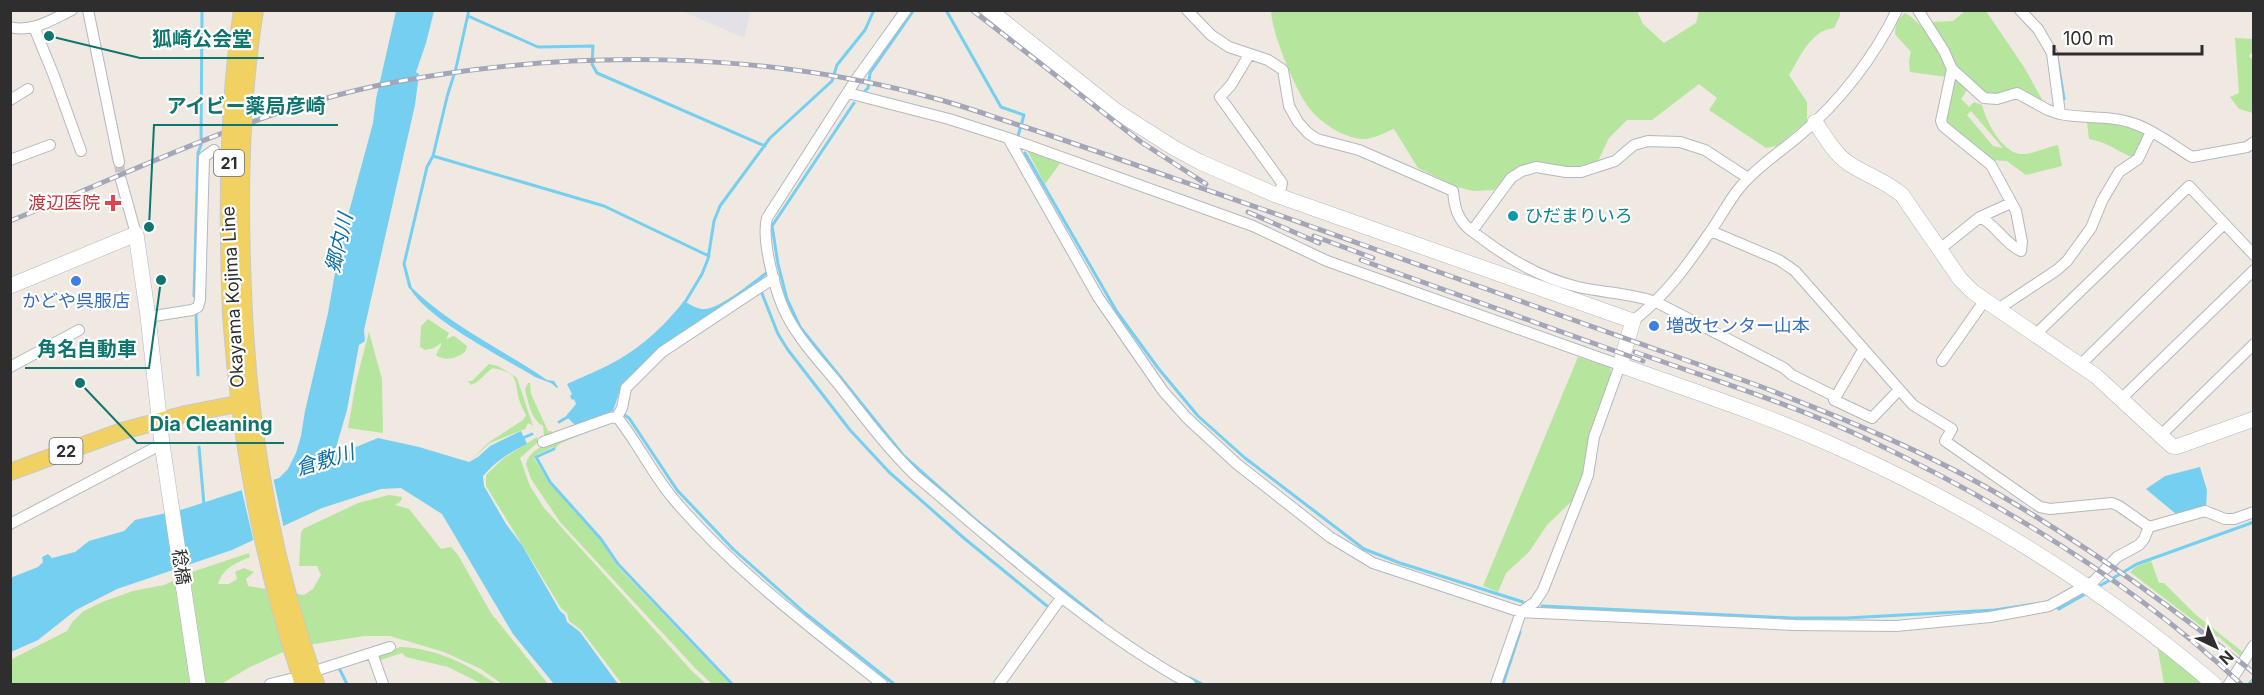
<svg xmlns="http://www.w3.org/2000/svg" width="2264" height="695" font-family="Inter,'Noto Sans JP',sans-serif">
  <rect width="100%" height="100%" fill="#efe9e1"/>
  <path fill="#e3e1e8" d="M682 11 751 10V11L744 38Z"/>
  <path fill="#b6e59e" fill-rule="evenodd" d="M1271 10 1637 11 1643 24 1664 43 1696 23 1699 11 1840 10V16L1834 28C1810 31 1801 56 1789 75L1807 102V121L1777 146 1766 148 1709 110 1717 98 1699 84 1652 120H1627L1609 138 1598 161 1572 168 1532 163 1507 175 1494 190 1473 191 1457 187 1418 168 1394 129C1386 132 1373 139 1364 139 1345 139 1321 123 1309 108 1296 91 1271 32 1271 10Z
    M1965 11H1986L2024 67 2044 103 2020 91 1991 98 1955 67 1931 22 1953 21Z
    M1905 13C1922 22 1950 58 1947 77L1910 72 1909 61 1911 52 1895 34 1896 22Z
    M2235 38 2253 39V51L2249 56 2253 60V113L2239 109 2230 97 2239 93Z
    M1956 80 1967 90 1961 99 1969 107 1974 102 1982 105C1986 121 2001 151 2020 154 2032 155 2046 147 2058 145L2062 166 2026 175 2007 161 1991 160 1944 124 1950 86ZM1971 111 2002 147V148L1993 146 1967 115Z
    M2087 122 2126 125 2146 134 2135 158C2117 152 2111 143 2089 139Z
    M1027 150 1061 162 1045 184Z
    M428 319 449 333 446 339 454 336 467 346 465 352C457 358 445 362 436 355L441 345V343L434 348 425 350 420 347 421 326Z
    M369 332 382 379 383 433 348 428 356 382Z
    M1578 357 1610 367 1612 375 1589 435 1583 475 1575 498 1547 525 1529 552 1506 573 1498 592 1483 586Z
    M489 364 498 366 517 378 533 426 528 423 525 429 490 443 470 461 489 442 523 420 526 415C524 411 521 406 520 402 513 382 522 374 493 368 485 373 480 382 471 385L468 381H472Z
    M528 383H530L531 394 548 431H551L553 433 547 438 544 435 543 426C531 419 528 402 525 389Z
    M598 427 559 444 555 449 553 447 536 455 534 458 549 483 602 542 618 567 730 684H712L695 668 560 522 531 479 526 464C529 443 580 433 598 427Z
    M537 437 538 442 520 458 530 486 544 508 691 670 706 684H622L581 630 569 621 567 613 561 608 486 486V475L504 458Z
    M389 495 402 497 401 501 395 505 409 509 441 549 451 547 458 555 491 613 548 684H502L481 669 444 652 390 636H364L314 644 281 653 250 667 221 684H11L10 660 67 631 73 621 84 611 102 602 133 591 164 585 192 572 249 553 250 557C236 563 223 568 218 584H229L237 579 235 572 244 568 254 572 246 579 248 586 304 595 313 589 321 575 317 566H299L301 533 303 529 358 503Z
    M2151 561 2159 583H2164L2196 615 2244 653 2241 657 2219 637 2214 636 2130 572 2137 566Z
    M2157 644 2205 684H2164Z
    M400 647C435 648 468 664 496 684H482L448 667 406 657 402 653 378 661 379 655Z"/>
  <path fill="#75cff0" d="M396 11H434L426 43 416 72 419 74 415 105 364 330 365 341 359 345 347 410 335 451 339 454 378 438 419 447 469 462 478 457 490 446 521 431 527 444C509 453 496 461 483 476L484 486 506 524 522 545 560 611 565 615 567 622 580 632 618 684H554L513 634 442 514 401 488 381 489 322 508 232 550 117 589 76 610 38 640 11 652 10 578 38 567 43 562 42 557 48 554 52 558 75 552 89 541 124 531 135 520 184 509 279 478 288 469 296 453 301 436 305 411 328 313 340 245 373 123 376 99Z
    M768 270 769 273 757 283 667 342 622 384 613 411 575 425 566 416 576 404 574 399 572 400 570 396 572 394 567 384C584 376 602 369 618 360 643 346 667 323 684 301 691 305 698 310 706 309 724 306 753 281 768 270Z
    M407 283C447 324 500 348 547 380L554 381 558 387 557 388 551 383 535 377C503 357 421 317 407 283Z
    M2200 467 2207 490 2206 507 2176 514 2146 489 2165 476Z"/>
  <path fill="#efe9e1" d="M273 477 284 529 254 543 241 487Z"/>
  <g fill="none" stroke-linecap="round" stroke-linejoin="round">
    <path stroke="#75cff0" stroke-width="3" d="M946 10 1001 107 1024 115 1018 136
      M468 16 538 47 593 46 592 64 597 73 765 146
      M2057 56 2064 99
      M865 91 868 88 870 73 914 10
      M854 103 772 226 778 264 787 299 800 327 903 455 977 521 1102 621
      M1025 153 1117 312 1158 368 1198 416 1245 458 1364 549 1400 563 1523 602
      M433 156 604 206 709 256
      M410 287 404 264 427 167 433 156 447 97 456 68 469 10
      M761 291 778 334 788 350 850 430 889 472 965 539 1047 606
      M194 296 198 153 201 145 202 10
      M684 304 702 274 708 259 714 221 720 206 770 138 832 81 837 65 865 30 874 10
      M196 313 198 375
      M623 414 629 418 677 490 733 549 805 613 894 684
      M559 422 571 415
      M523 438 532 434
      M199 447 204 505
      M554 449 536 457 550 482 601 539 618 564 732 684
      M2098 587 2137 564 2254 522
      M2054 605 2059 609 2087 593
      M1542 606 1792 618H1846L1995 610 2048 602
      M339 668 347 684
      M1190 678 1202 684
      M1503 684 1520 632
      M2249 684 2254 678"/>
    <path stroke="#c8c4bd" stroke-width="10" stroke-dasharray="10 5" stroke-linecap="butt" d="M119 162 121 180"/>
    <defs>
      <path id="street" d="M88 10 119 162
        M906 10 855 81 767 218C761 240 776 295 787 316 800 341 821 363 839 385 864 417 888 449 916 476 1004 550 1089 628 1190 684
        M1187 10 1211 35 1229 47 1268 60 1283 70 1289 106 1298 122 1308 133 1317 139 1359 150 1453 191C1454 201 1455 210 1460 218 1465 228 1475 233 1484 240 1512 261 1543 279 1578 287 1605 293 1630 293 1656 302L1784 368 1792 375 1836 397
        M1918 10 1944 51 1952 69 1941 121 1943 126 1991 165 2016 211 2022 242 2021 251C2004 243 1996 225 1980 217
        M2020 10 2038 29 2052 53 2060 114C2084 119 2112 115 2135 124 2155 131 2174 146 2192 157L2247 147 2254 142
        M10 27C32 33 53 19 72 10
        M34 27 54 76 81 151
        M1249 55 1231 85 1220 97 1282 183 1279 196
        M1952 69 1984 98 1997 99 2017 93 2048 110 2060 114
        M848 93 949 119 1008 138 1253 226 1327 261 1620 365 1594 437 1588 475 1543 590 1535 602 1521 612 1496 684
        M10 100 28 89
        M1008 138 1098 297 1163 391 1187 418 1237 464 1330 537 1373 563 1521 612 1794 625 1896 626 1990 617 2049 606 2094 581 2117 557 2139 545 2144 539 2149 527
        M10 160 50 145
        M121 180 136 234
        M1472 231 1511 178 1522 171 1536 167 1566 172H1581L1615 161 1634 145 1648 141 1680 142 1705 150 1748 178
        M1711 231 1779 260 1795 271 1913 405 1952 429 1945 441 2040 507 2050 509 2112 503 2119 506 2149 527 2205 511 2225 519H2234L2254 512
        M1940 249 1980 217 2011 203
        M774 278 662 352 626 388 622 408 617 417C637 442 651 471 671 496 731 568 809 626 882 684
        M1998 309 2057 270 2067 261 2091 228 2102 201 2119 172 2138 159 2151 132
        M148 317 192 310 198 307 200 300 204 157 214 150
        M1633 321C1667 294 1686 267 1710 232 1721 217 1729 200 1741 186 1758 166 1779 153 1799 136 1839 103 1875 56 1897 10
        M2036 334 2189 186 2254 255
        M1863 350 1834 400 1872 418 1899 390
        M1942 361 1985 300
        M2080 365 2224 224
        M10 367 79 330
        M2121 399 2254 270
        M2160 436 2254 344
        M543 442 610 418 617 417
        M10 524 162 444
        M372 653 383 684
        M321 669 390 647
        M270 684 290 679
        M999 684 1061 598
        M2229 684 2254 645"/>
      <path id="secondary" d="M989 10 1116 111 1174 148 1200 162 1276 195 1633 321 1620 365C1692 391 1767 415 1837 447 1973 507 2101 588 2214 684
        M1815 122C1825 136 1834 153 1848 163 1866 175 1886 181 1902 195L1960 279 1973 292 2096 376 2172 446 2176 447 2254 419
        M10 286 136 234 148 317 162 444 198 684"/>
      <path id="primary" d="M244 313C250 439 274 566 316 684
        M231 316C240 442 263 565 303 684
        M10 472 122 431 186 414 247 402"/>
    </defs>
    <use href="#street" stroke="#b4b7c1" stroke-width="12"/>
    <use href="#secondary" stroke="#b4b7c1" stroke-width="16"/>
    <use href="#primary" stroke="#c9c9c9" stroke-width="18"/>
    <use href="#street" stroke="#fff" stroke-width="10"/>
    <use href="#secondary" stroke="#fff" stroke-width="15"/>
    <use href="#primary" stroke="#f2d163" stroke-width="16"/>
    <defs>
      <path id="rail" d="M972 10 1141 142 1206 184
        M1248 212 1319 243
        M10 221C136 171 256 109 390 83 569 49 760 50 937 99 967 107 996 118 1025 127 1103 153 1181 181 1259 208 1427 267 1594 328 1762 387 1845 419 1929 453 2005 498 2093 550 2175 609 2254 673
        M1314 236 1373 258
        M1361 260 1643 361
        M1635 352C1714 380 1794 405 1869 440 2002 503 2134 584 2241 684"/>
    </defs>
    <use href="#rail" stroke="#a3a6b8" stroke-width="5"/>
    <use href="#rail" stroke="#fff" stroke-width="3" stroke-dasharray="9" stroke-linecap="butt"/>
    <defs>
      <path id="primary-bridge" d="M244 313C239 213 239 110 255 10
        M231 316C227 214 227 111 242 10"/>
    </defs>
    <use href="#primary-bridge" stroke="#c9c9c9" stroke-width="18" stroke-linecap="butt"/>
    <use href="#primary-bridge" stroke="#f2d163" stroke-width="16"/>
  </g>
  <path fill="#e0444e" stroke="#fff" stroke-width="2" d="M110 194h6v6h6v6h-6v6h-6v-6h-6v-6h6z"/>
  <circle fill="#0f9aa8" stroke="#fff" stroke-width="2" cx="1513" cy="216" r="6"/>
  <g fill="#3f7fe0" stroke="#fff" stroke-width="2">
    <circle cx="76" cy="281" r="6"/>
    <circle cx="1654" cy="326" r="6"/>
  </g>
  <g text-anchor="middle" stroke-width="4.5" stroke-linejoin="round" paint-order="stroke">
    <g fill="#fff" stroke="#6d6d6d" stroke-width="1.5">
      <rect x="214" y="150" width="30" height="26" rx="4.5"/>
      <rect x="49.5" y="438" width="33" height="26" rx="4.5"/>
    </g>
    <g font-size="16" font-weight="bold" fill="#2e2e2e">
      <text x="229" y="169">21</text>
      <text x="66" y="457">22</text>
    </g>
    <g font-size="18" fill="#be3a42" stroke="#fff" text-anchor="end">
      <text x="100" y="209">渡辺医院</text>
    </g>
    <g font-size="18" fill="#0d838f" stroke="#fff" text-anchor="start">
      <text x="1525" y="222">ひだまりいろ</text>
    </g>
    <g font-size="18" fill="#2e2e2e" stroke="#fff">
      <text transform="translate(233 297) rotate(-93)" y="6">Okayama Kojima Line</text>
      <text transform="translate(181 567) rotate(82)" y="6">稔橋</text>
    </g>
    <g font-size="18" fill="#366cbe" stroke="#fff">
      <text x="76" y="307">かどや呉服店</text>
      <text x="1666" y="332" text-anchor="start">増改センター山本</text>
    </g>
    <g font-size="20" font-style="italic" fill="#0d6fa3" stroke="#fff">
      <text transform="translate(339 243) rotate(-77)" y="7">郷内川</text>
      <text transform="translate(325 460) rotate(-17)" y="7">倉敷川</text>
    </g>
  </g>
  <path fill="none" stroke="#0f766e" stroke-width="2" d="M49 36L140 58H264M149 227L154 125H338M161 280L149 368H25M80 383L137 443H284"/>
  <g fill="#0f766e" stroke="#fff" stroke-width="2">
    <circle cx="49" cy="36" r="6"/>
    <circle cx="149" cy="227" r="6"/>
    <circle cx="161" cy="280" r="6"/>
    <circle cx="80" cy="383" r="6"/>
  </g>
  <g font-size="20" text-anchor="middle" font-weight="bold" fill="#0f766e" stroke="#fff" stroke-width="4.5" stroke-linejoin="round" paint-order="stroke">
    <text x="202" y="46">狐崎公会堂</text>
    <text x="246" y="113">アイビー薬局彦崎</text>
    <text x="87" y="356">角名自動車</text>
    <text x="211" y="431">Dia Cleaning</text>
  </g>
  <rect width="2264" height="695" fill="none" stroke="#2e2e2e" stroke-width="24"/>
  <g transform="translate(2216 647) rotate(136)" stroke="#ffffff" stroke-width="4.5" paint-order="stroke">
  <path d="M0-4.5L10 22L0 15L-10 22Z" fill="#2e2e2e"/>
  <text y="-9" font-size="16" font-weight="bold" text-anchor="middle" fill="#2e2e2e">N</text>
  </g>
  <path d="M2054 45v9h148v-9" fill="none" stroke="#2e2e2e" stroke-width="3"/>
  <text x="2063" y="45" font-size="18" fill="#2e2e2e" stroke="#ffffff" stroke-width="4.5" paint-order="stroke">100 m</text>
</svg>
